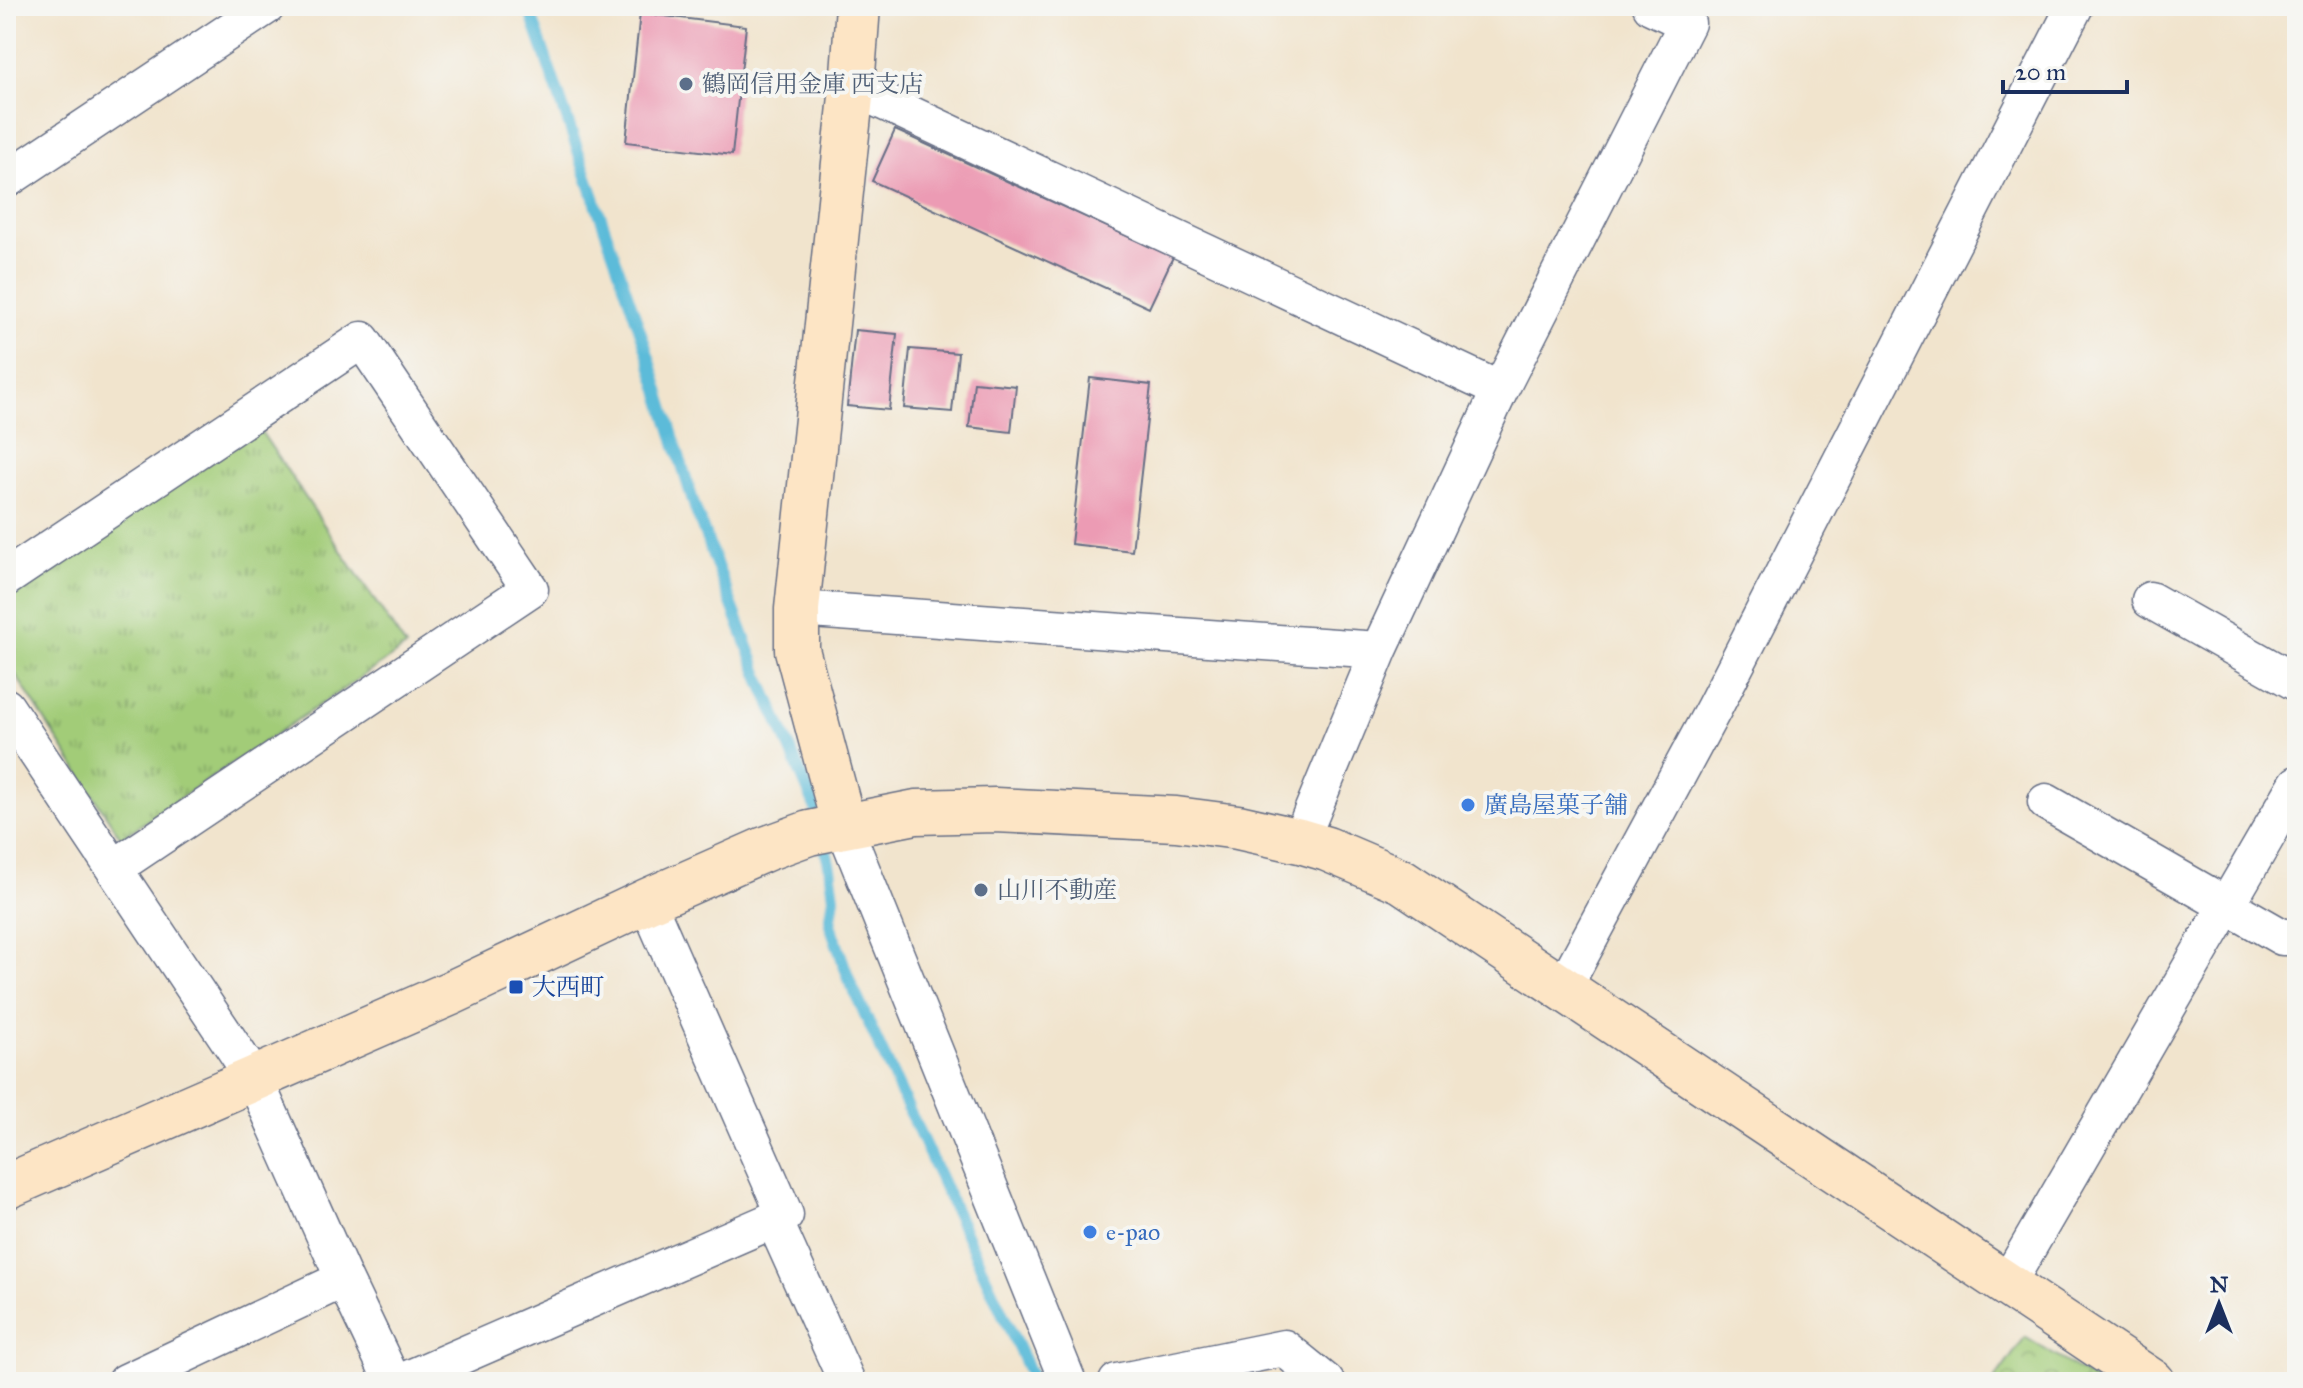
<svg xmlns="http://www.w3.org/2000/svg" width="2303" height="1388" font-family="'IM FELL Great Primer','Noto Serif JP',serif">
  <defs>
    <pattern id="grass-tufts" width="24" height="20" patternUnits="userSpaceOnUse" patternTransform="scale(2)"><rect width="24" height="20" fill="#a2cc78"/><path d="M3 7l-1-3M5 7V3M7 7l1-3M15 17l-1-3M17 17v-4M19 17l1-3" fill="none" stroke="#83a666"/></pattern>
    <pattern id="park-crowns" width="20" height="18" patternUnits="userSpaceOnUse" patternTransform="scale(2)"><rect width="20" height="18" fill="#a2cc78"/><path d="M2 6a3 3 0 1 1 6 0M12 15a3 3 0 1 1 6 0" fill="none" stroke="#83a666"/></pattern>
  </defs>
  <rect width="100%" height="100%" fill="#f6f6f2"/>
  <filter id="ink" filterUnits="userSpaceOnUse"><feTurbulence type="fractalNoise" baseFrequency=".0125" numOctaves="2"/><feDisplacementMap in="SourceGraphic" scale="16" xChannelSelector="R" yChannelSelector="G"/><feConvolveMatrix kernelMatrix="1 2 1 2 8 2 1 2 1" color-interpolation-filters="sRGB"/></filter>
  <filter id="wash" filterUnits="userSpaceOnUse"><feTurbulence type="fractalNoise" baseFrequency=".006" numOctaves="4" result="noise"/><feDisplacementMap in="SourceGraphic" scale="32" xChannelSelector="R" yChannelSelector="G"/><feGaussianBlur stdDeviation="1.8" result="paint"/><feColorMatrix in="noise" values="0 0 0 0 0 0 0 0 0 0 0 0 0 0 0 0 0 1.4 0 .05"/><feComposite in="paint" operator="in"/></filter>
  <g filter="url(#wash)">
    <rect width="100%" height="100%" fill="#f1e4cd"/>
    <path fill="url(#grass-tufts)" stroke="#5e7e6b" stroke-width="2" d="M260 430 406 647 121 838 6 660V596Z"/>
    <path fill="url(#park-crowns)" stroke="#5e7e6b" stroke-width="2" d="M2025 1337 2098 1382H1993Z"/>
    <g fill="none" stroke-linecap="round" stroke-linejoin="round">
      <path stroke="#5bbbd9" stroke-width="12" d="M528 6 645 345 696 511 761 681 816 809 830 868 834 897 830 924 850 982 1034 1382"/>
    </g>
    <g id="blocks">
      <path fill="#ec9bb4" d="M640 13 746 26 732 155 626 142Z
        M895 130 1173 257 1149 308 872 181Z
        M855 330 897 334 889 410 847 406Z
        M910 349 958 353 952 412 904 408Z
        M1090 378 1151 385 1132 551 1071 544Z
        M974 382 1016 386 1011 432 969 427Z"/>
    </g>
  </g>
  <g filter="url(#ink)">
    <use href="#blocks" fill-opacity="0" stroke="#666e85" stroke-width="2"/>
    <g fill="none" stroke-linecap="round" stroke-linejoin="round">
      <defs>
        <path id="street" d="M852 87 1500 390
          M6 180 267 6
          M6 578 362 340 530 589 114 868
          M2150 600 2297 683
          M797 609 1379 650
          M6 707 254 1078 344 1279 393 1382
          M2046 802 2282 937H2297
          M844 826 1068 1382
          M1300 841 1379 650 1500 390 1687 23 1651 6
          M1563 988 1714 708 2075 6
          M774 1220 847 1382
          M2007 1284 2297 784
          M126 1382 344 1279
          M401 1382 785 1215 647 901
          M1117 1382 1284 1348 1326 1382"/>
        <path id="secondary" d="M844 826 797 650V609L852 87 858 6
          M6 1187 451 993 647 901 765 849 809 833 916 812 995 810 1176 819 1238 827 1300 841 1327 849 1402 881 2153 1382"/>
      </defs>
      <use href="#street" stroke="#666e85" stroke-width="39"/>
      <use href="#secondary" stroke="#666e85" stroke-width="47"/>
      <use href="#street" stroke="#fff" stroke-width="36"/>
      <use href="#secondary" stroke="#fde5c5" stroke-width="44"/>
    </g>
  </g>
  <g fill="#5c6f8a" stroke="#f6f6f2" stroke-width="3">
    <circle cx="686" cy="84" r="8"/>
    <circle cx="981" cy="890" r="8"/>
  </g>
  <g fill="#3f7fe0" stroke="#f6f6f2" stroke-width="3">
    <circle cx="1468" cy="805" r="8"/>
    <circle cx="1090" cy="1232" r="8"/>
  </g>
  <rect fill="#1a4fb4" stroke="#f6f6f2" stroke-width="3" x="508" y="979" width="16" height="16" rx="4"/>
  <g text-anchor="middle" stroke-width="8" stroke-linejoin="round" paint-order="stroke">
    <g font-size="24" fill="#4e5e75" stroke="#f6f6f2" text-anchor="start">
      <text x="702" y="92">鶴岡信用金庫 西支店</text>
      <text x="997" y="898">山川不動産</text>
    </g>
    <g font-size="24" fill="#366cbe" stroke="#f6f6f2" text-anchor="start">
      <text x="1484" y="813">廣島屋菓子舗</text>
      <text x="1106" y="1240">e-pao</text>
    </g>
    <g font-size="24" fill="#164399" stroke="#f6f6f2" text-anchor="start">
      <text x="532" y="995">大西町</text>
    </g>
  </g>
  <rect width="2303" height="1388" fill="none" stroke="#f6f6f2" stroke-width="32"/>
  <g transform="translate(2219 1304)" stroke="#f6f6f2" stroke-width="6" paint-order="stroke">
  <path d="M0-6L14 30L0 20L-14 30Z" fill="#1b2f5e"/>
  <text y="-12" font-size="22" font-weight="bold" text-anchor="middle" fill="#1b2f5e">N</text>
  </g>
  <path d="M2003 80v12h124v-12" fill="none" stroke="#1b2f5e" stroke-width="4"/>
  <text x="2015" y="80" font-size="24" fill="#1b2f5e" stroke="#f6f6f2" stroke-width="6" paint-order="stroke">20 m</text>
</svg>
